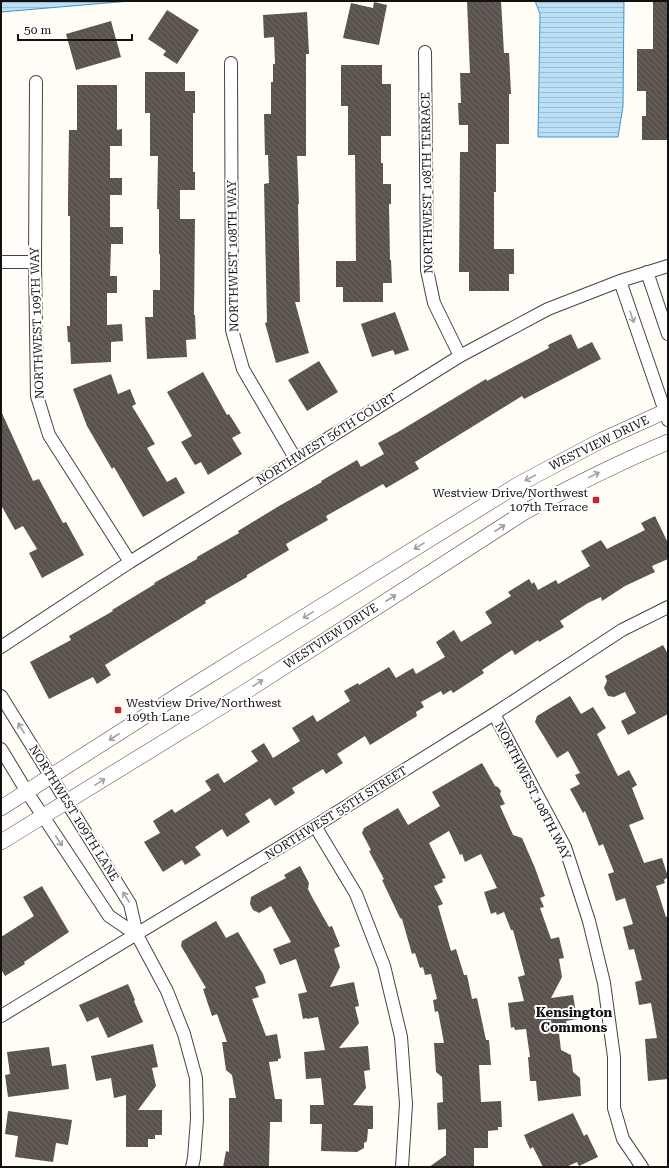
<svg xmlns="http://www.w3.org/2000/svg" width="669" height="1168" font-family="'Roboto Serif',serif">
  <defs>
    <pattern id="water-rules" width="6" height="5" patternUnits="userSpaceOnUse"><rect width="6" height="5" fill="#b9e0f7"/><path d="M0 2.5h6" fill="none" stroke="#9ebfd3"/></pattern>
    <pattern id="building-back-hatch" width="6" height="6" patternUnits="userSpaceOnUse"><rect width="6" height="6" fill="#5a524d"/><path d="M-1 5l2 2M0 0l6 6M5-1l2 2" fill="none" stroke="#6d6662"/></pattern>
  </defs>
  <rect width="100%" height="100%" fill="#fffdf5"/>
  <path fill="url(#water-rules)" stroke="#3f96cf" d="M1 1H130L1 12Z
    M535 1H624L623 106 618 137H538L540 14Z"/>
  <path fill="url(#building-back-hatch)" d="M467 1H501L504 53H509L511 94H509V144H496V192H494V249H514V274H509V291H469V272H459L460 152H468V125H459L458 103H461L460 73H470Z
    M653 1H668V140H642V116H646V91H637V49H653Z
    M374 2 387 5 379 45 343 38 351 3 373 8Z
    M167 10 199 30 177 64 163 55 166 51 148 39Z
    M307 12 309 54H306V156H297L299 204H298L300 302H295L309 353 276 363 265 323 267 322 264 184 269 183 268 155H265L264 114H271V82H273V64H275L274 37 264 38 263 15Z
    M111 21 121 57 76 70 66 34Z
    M341 65H382V84H391V136H381V163H383V184H391V204H389L390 260H391L392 283H383V302H343V287H336V261H356L355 155H348V106H341Z
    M145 72H185V91H195V113H193V172H195V190H180V219H195L194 315H195L196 339 186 340 187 357 147 359 145 317H153V290H160V254H159V209H157L158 156H150V113H145Z
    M77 85H117V130L122 129V146H110V178H122V195H110V227H123V244H111L110 276H117V293H107V325L122 324 123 341 111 342V362L71 364 70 342H68L67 326H70V216H68V195L69 130H77Z
    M395 312 409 350 395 355 393 350 372 357 361 324Z
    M571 334 578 349 592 342 601 359 524 399 522 396 415 462 419 469 386 488 383 484 326 516 328 520 286 544 289 550 247 575V577L205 601 206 603 105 665 111 675 97 684 93 677 49 699 30 662 71 640 69 636 113 611 112 610 155 584 154 583 197 559V557L239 533 238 531 279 506 322 482 321 481 357 460 361 467 384 454 378 443 398 432 486 379 487 381 549 348 548 345Z
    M319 361 338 392 307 411 288 380Z
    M203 372 227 415 229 414 241 433 232 438 242 454 208 475 201 462 195 465 181 442 192 436 167 392Z
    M111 374 118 394 130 389 136 404 132 406 155 444 147 448 167 482 176 477 185 493 143 517 114 467 112 469 87 426 73 389Z
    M1 411 33 481 39 479 63 523 66 522 84 555 42 578 29 553 37 549 23 526 15 530 1 505Z
    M655 516 668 543V559L652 566 655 572 625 586 602 601 601 597 588 603 560 621 564 627 539 642 538 640 515 655 512 650 482 670 484 673 453 693 451 690 443 695 441 691 421 702 424 707 416 712 417 716 370 745 365 736 337 754 343 763 326 774 323 769 292 788 295 793 275 806 270 798 245 814 250 822 227 837 222 829 195 847 201 855 185 865 182 860 163 872 144 842 160 833 153 821 172 809 175 813 211 790 205 781 218 773 224 783 258 761 251 751 264 743 273 758 300 741 292 728 313 715 317 722 350 701 344 691 358 683 359 685 389 667 396 678 413 668 416 674 445 657 436 642 454 630 461 642 492 623 485 612 511 596 508 592 529 579 532 584 534 582 538 590 556 580 558 584 590 566 581 551 601 540 607 549 645 530 641 523Z
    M663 645 668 654V714L628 735 621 721 636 713 625 692 614 697 608 696 604 688 607 681 605 676Z
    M570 696 581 714 593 707 606 728 597 734 618 776 629 770 637 785 632 788 644 819 629 825 644 863 662 858 668 877 664 880 665 883 656 886 666 917 668 916V1079L648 1081 645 1039 657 1038 651 1003 639 1005 635 982 642 980 634 949 629 950 623 927 633 924 625 898 616 901 608 874 614 872 603 844 599 846 585 811 583 813 570 789 580 784 575 775 580 773 568 751 557 758 535 722 537 716Z
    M482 763 495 786 498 787 501 791 500 794 505 804 500 806 513 835 522 838 535 868 545 896 540 898 544 907 540 908 551 939 559 937 564 958 559 959 562 977 551 998 573 995 577 1019 566 1021 567 1026 559 1034 561 1050 571 1055 573 1072 580 1078 581 1096 538 1101 536 1081H530L528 1057H530L526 1029 515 1030 514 1027 511 1028 508 1003 524 1001 518 977 525 975 513 930H511L504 912 497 915 496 912 491 914 484 892 497 888 481 854 465 862 462 854 460 855 449 831 429 843 446 878 442 879 443 882 434 886 443 904 438 906 451 951 456 949 464 975H467L472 999 477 998 486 1040H489L491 1065H479L481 1102 501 1101 502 1127H498V1130L488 1131V1148H474V1167H429L446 1155V1129L438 1130 437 1103 443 1102 442 1077 436 1072 434 1043H444L438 1011 435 1012 433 1000 437 999 431 974 425 975 423 967 420 968 415 953 412 954 402 919 400 918 382 880 384 879 369 851 371 850 362 833 364 828 398 808 408 825 440 806 432 792Z
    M300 866 309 883 308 889 312 897 329 927 332 926 340 946 334 949 340 967 330 987 354 982 359 1006 355 1007 359 1023 339 1048 368 1046 370 1070 364 1071 366 1088 353 1105 373 1106V1129H368L367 1141 364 1143V1148L357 1152 321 1151 322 1124H310V1105H324L321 1078 306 1079 304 1052 325 1050 318 1017 307 1019V1018L303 1019 298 994 307 992 296 959 280 965 273 949 291 942 271 906 259 913 253 910 250 904 251 897 286 878 284 875Z
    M42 886 69 932 24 962 25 964 5 976 1 969V937L34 916 23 897Z
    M216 921 226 938 238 932 263 974 266 983 255 987 259 997 252 999 266 1036 277 1034 281 1058 278 1059V1061L269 1062 275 1099H282V1122H270L269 1167H223L226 1151 229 1152V1098H236L232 1075 226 1070 222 1042H227L217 1014 212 1016 203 989 206 988 181 946 182 941Z
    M128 984 135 1000 134 1001 143 1022 108 1038 98 1017 87 1022 79 1005Z
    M153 1044 158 1067 152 1068 156 1086 138 1110H162V1135H155V1139H148V1147H126V1095L114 1098 111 1078 96 1081 91 1056Z
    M49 1047 52 1066 66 1064 69 1089 8 1097 5 1075 10 1074 7 1052Z
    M8 1111 72 1120 68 1145 56 1143 53 1162 15 1157 18 1136 5 1134Z
    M573 1113 584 1136 587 1134 598 1157 579 1166 577 1162 566 1167H543L533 1147 530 1149 524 1135Z"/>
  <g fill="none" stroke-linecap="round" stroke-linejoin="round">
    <defs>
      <path id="minor" d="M425 52 427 270 434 303 460 356
        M231 63 232 330 243 369 295 458
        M36 82 35 262 37 396 49 435 130 562
        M1 262H35
        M647 272 668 334
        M620 281 668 420
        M1 647 130 562 460 356 548 309 620 281 668 266
        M1 696 130 904 137 935 167 991 184 1034 196 1078 197 1119 194 1158 192 1167
        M494 714 565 847 589 921 604 983 614 1057V1108L623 1139 642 1167
        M1 749 27 792 109 916 137 935
        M315 826 356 894 384 966 401 1037 406 1104 402 1167
        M1 1016 315 826 494 714 622 630 668 607"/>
      <path id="tertiary" d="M1 808 194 685 519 484 602 440 668 410
        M1 842 242 694 523 513C570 487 618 463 668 442"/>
    </defs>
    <use href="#minor" stroke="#444" stroke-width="14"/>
    <use href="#tertiary" stroke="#444" stroke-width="16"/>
    <use href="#minor" stroke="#fff" stroke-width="12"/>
    <use href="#tertiary" stroke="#fff" stroke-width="15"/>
  </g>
  <defs><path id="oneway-shaft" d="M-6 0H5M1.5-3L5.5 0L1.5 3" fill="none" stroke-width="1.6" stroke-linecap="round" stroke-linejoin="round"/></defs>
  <g stroke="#a0a0a0">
    <use href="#oneway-shaft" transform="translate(632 317) rotate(71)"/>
    <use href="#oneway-shaft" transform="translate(594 475) rotate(-26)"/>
    <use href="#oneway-shaft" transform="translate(530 478) rotate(152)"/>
    <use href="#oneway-shaft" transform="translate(500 528) rotate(-33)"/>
    <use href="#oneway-shaft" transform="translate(419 546) rotate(148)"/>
    <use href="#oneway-shaft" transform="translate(391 598) rotate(-33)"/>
    <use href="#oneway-shaft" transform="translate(308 615) rotate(148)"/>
    <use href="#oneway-shaft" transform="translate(258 683) rotate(-33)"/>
    <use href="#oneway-shaft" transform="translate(21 728) rotate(-122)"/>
    <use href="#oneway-shaft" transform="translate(114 737) rotate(147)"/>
    <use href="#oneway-shaft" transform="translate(100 782) rotate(-32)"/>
    <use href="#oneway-shaft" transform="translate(59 841) rotate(57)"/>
    <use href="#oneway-shaft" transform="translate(126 897) rotate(-122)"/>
  </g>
  <g fill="#c4262e" stroke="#fff" stroke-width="1.5">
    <rect x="592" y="496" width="8" height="8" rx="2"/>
    <rect x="114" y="706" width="8" height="8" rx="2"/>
  </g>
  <g text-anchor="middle" stroke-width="4" stroke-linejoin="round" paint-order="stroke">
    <g font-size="12" fill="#111" stroke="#fff">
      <text transform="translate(427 183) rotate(-91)" y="4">NORTHWEST 108TH TERRACE</text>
      <text transform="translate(233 256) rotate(-91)" y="4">NORTHWEST 108TH WAY</text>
      <text transform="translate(37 323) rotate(-92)" y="4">NORTHWEST 109TH WAY</text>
      <text transform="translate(326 439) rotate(-32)" y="4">NORTHWEST 56TH COURT</text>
      <text transform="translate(599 443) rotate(-26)" y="4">WESTVIEW DRIVE</text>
      <text transform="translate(331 636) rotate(-33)" y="4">WESTVIEW DRIVE</text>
      <text transform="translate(533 791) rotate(63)" y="4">NORTHWEST 108TH WAY</text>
      <text transform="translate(74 813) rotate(58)" y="4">NORTHWEST 109TH LANE</text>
      <text transform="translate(336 813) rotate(-32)" y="4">NORTHWEST 55TH STREET</text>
    </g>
    <g font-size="12" fill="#111" stroke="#fff" text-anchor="end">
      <text x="588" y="497">Westview Drive/Northwest<tspan x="588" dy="14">107th Terrace</tspan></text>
      <text x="126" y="707" text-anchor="start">Westview Drive/Northwest<tspan x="126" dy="14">109th Lane</tspan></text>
    </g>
    <g font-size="13" font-weight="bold" fill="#111" stroke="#fff">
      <text x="574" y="1017">Kensington<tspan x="574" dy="15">Commons</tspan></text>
    </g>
  </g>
  <rect width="669" height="1168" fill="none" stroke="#111111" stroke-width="4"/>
  <path d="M18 34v6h114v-6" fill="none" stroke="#111111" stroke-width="2"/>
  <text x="24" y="34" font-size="12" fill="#111111" stroke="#ffffff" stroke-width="3" paint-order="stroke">50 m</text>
</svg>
